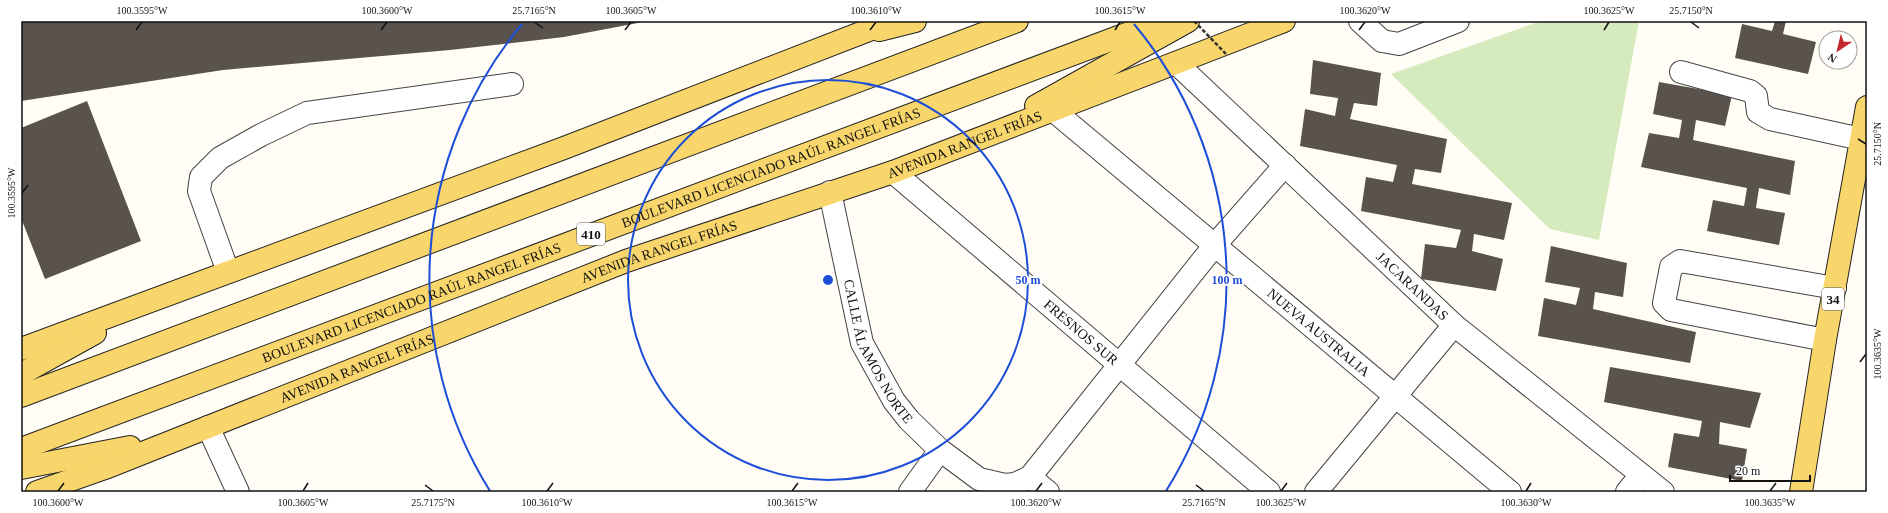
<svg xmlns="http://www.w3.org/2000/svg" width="1888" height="513" font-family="'Times New Roman',serif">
  <rect width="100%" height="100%" fill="#fffdf5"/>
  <path fill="#d5ebbd" d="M1541 21H1639L1599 240 1550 229 1391 74Z"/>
  <path fill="#5a524d" d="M21 21H643V22L564 37 450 50 223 70 21 101Z
    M1775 21H1786L1783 34 1816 42 1808 74 1735 58 1742 24 1772 31Z
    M1313 60 1381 73 1377 106 1354 103 1350 119 1447 139 1441 173 1415 169 1412 184 1512 203 1504 240 1474 234 1472 251 1503 259 1496 291 1421 279 1425 244 1456 248 1461 230 1361 211 1366 177 1393 182 1397 165 1300 146 1305 109 1335 116 1338 98 1310 94Z
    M1659 82 1732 95 1725 126 1696 120 1693 140 1795 161 1790 195 1759 188 1756 208 1785 213 1779 245 1707 231 1713 200 1744 206 1747 188 1641 167 1649 133 1679 138 1682 120 1653 114Z
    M87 101 141 241 45 279 21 218V128Z
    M1551 246 1627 263 1623 297 1595 292 1593 309 1696 332 1690 363 1538 336 1544 298 1576 305 1580 288 1545 282Z
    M1610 367 1761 393 1750 428 1720 422 1719 444 1747 449 1742 481 1668 467 1674 433 1699 437 1702 421 1604 402Z"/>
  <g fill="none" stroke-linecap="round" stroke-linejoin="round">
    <defs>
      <g id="minor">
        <path d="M1360 21 1382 41 1399 44 1458 21"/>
        <path id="s1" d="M1176 63 1454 325 1663 492"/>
        <path d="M1681 72 1750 91 1756 96 1758 112 1770 119 1861 139"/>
        <path id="s2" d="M1054 111 1510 492"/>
        <path id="s3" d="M893 172 1269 492"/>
        <path id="s4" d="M830 192 862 343 894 401 909 420 940 450 979 479 1005 485 1015 484 1030 477 1214 246 1285 165"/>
        <path d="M228 272 199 191 201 177 220 158 261 135 307 113 512 84"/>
        <path d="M1825 340 1671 310 1664 303 1671 267 1680 261 1835 288"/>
        <path d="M208 427 238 492"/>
        <path d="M1030 477 1048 492"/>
        <path d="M910 492 940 450"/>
        <path d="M1316 492 1454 325"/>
        <path d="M1627 492 1641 475"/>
      </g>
      <g id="major">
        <path d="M879 30 915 21"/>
        <path d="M1036 106 1188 21"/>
        <path d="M21 349 564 148 892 21"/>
        <path d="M21 374 95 333"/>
        <path d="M21 396 1017 21"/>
        <path id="s5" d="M21 449 1161 21"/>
        <path d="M21 468 130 447"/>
        <path id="s6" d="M37 492 105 468 626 261 893 172 1284 21"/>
        <path d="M1801 492 1825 340 1867 107"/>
      </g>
    </defs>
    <use href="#minor" stroke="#444" stroke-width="24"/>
    <use href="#major" stroke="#222" stroke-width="24"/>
    <use href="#minor" stroke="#fff" stroke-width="22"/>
    <use href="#major" stroke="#f9d66b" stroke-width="22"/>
    <path stroke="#333" stroke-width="2.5" stroke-dasharray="4 2" stroke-linecap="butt" d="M1194 21 1226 54"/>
  </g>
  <path fill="none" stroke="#111" stroke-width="1.5" d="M534 22 543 28M1691 22 1699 28M136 30 142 22M381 30 387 22M625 30 631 22M870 30 876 22M1115 30 1120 22M1359 30 1365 22M1604 30 1609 22M1858 139 1866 144M22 193 28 185M1860 362 1866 354M425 485 433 491M1196 485 1204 491M58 491 64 483M303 491 308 483M547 491 553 483M792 491 798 483M1036 491 1042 483M1281 491 1287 483M1526 491 1531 483M1770 491 1776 483"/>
  <g fill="none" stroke="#1d4ed8" stroke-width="2">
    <circle cx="828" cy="280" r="200"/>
    <path d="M490 491A399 399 0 0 1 522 24M1134 24A399 399 0 0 1 1166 491"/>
  </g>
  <g text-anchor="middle" stroke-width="4" stroke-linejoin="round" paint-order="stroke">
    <g fill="#fff" stroke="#585858" stroke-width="1">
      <rect x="577" y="223" width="28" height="22" rx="3"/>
      <rect x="1822" y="288" width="22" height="22" rx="3"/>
    </g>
    <g font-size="13" font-weight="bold" fill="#111">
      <text x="591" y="239">410</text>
      <text x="1833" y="304">34</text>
    </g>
    <g font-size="14" fill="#111" stroke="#fff">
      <text dy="5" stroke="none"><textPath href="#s6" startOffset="991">AVENIDA RANGEL FRÍAS</textPath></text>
      <text dy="5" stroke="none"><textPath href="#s5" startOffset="801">BOULEVARD LICENCIADO RAÚL RANGEL FRÍAS</textPath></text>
      <text dy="5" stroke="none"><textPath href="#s6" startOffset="667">AVENIDA RANGEL FRÍAS</textPath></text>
      <text dy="5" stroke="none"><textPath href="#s1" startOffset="325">JACARANDAS</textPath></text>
      <text dy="5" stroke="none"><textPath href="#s5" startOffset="417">BOULEVARD LICENCIADO RAÚL RANGEL FRÍAS</textPath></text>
      <text dy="5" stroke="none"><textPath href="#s3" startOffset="247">FRESNOS SUR</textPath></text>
      <text dy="5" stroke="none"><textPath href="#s2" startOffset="345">NUEVA AUSTRALIA</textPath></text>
      <text dy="5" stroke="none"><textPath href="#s4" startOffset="168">CALLE ÁLAMOS NORTE</textPath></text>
      <text dy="5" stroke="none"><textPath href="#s6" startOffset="343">AVENIDA RANGEL FRÍAS</textPath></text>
    </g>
  </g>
  <circle cx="828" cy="280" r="6" fill="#1d4ed8" stroke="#fff" stroke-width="2"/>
  <g font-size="12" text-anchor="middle" font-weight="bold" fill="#1d4ed8" stroke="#fff" stroke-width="4" stroke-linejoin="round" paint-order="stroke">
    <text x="1028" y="284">50 m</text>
    <text x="1227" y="284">100 m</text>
  </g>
  <rect width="1888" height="513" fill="none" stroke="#ffffff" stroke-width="44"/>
  <g transform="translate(1838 50) rotate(215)"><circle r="19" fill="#ffffff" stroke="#a0a0a0"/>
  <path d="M0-3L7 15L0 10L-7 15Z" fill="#c4262e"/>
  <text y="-6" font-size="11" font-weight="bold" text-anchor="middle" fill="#111111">N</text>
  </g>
  <path d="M1730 475v6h80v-6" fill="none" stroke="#111111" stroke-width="2"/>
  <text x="1736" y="475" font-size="12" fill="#111111" stroke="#ffffff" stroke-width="3" paint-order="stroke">20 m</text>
  <rect x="22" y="22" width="1844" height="469" fill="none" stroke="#111" stroke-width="1.5"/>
  <g font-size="10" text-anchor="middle" fill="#111">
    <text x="142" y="14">100.3595°W</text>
    <text x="387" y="14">100.3600°W</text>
    <text x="534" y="14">25.7165°N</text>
    <text x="631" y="14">100.3605°W</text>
    <text x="876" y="14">100.3610°W</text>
    <text x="1120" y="14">100.3615°W</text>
    <text x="1365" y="14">100.3620°W</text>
    <text x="1609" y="14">100.3625°W</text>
    <text x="1691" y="14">25.7150°N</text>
    <text transform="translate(1877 144) rotate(-90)" y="4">25.7150°N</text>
    <text transform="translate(11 193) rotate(-90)" y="4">100.3595°W</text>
    <text transform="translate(1877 354) rotate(-90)" y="4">100.3635°W</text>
    <text x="58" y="506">100.3600°W</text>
    <text x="303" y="506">100.3605°W</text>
    <text x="433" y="506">25.7175°N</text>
    <text x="547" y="506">100.3610°W</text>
    <text x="792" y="506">100.3615°W</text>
    <text x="1036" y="506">100.3620°W</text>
    <text x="1204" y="506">25.7165°N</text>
    <text x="1281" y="506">100.3625°W</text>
    <text x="1526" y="506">100.3630°W</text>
    <text x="1770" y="506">100.3635°W</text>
  </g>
</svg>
